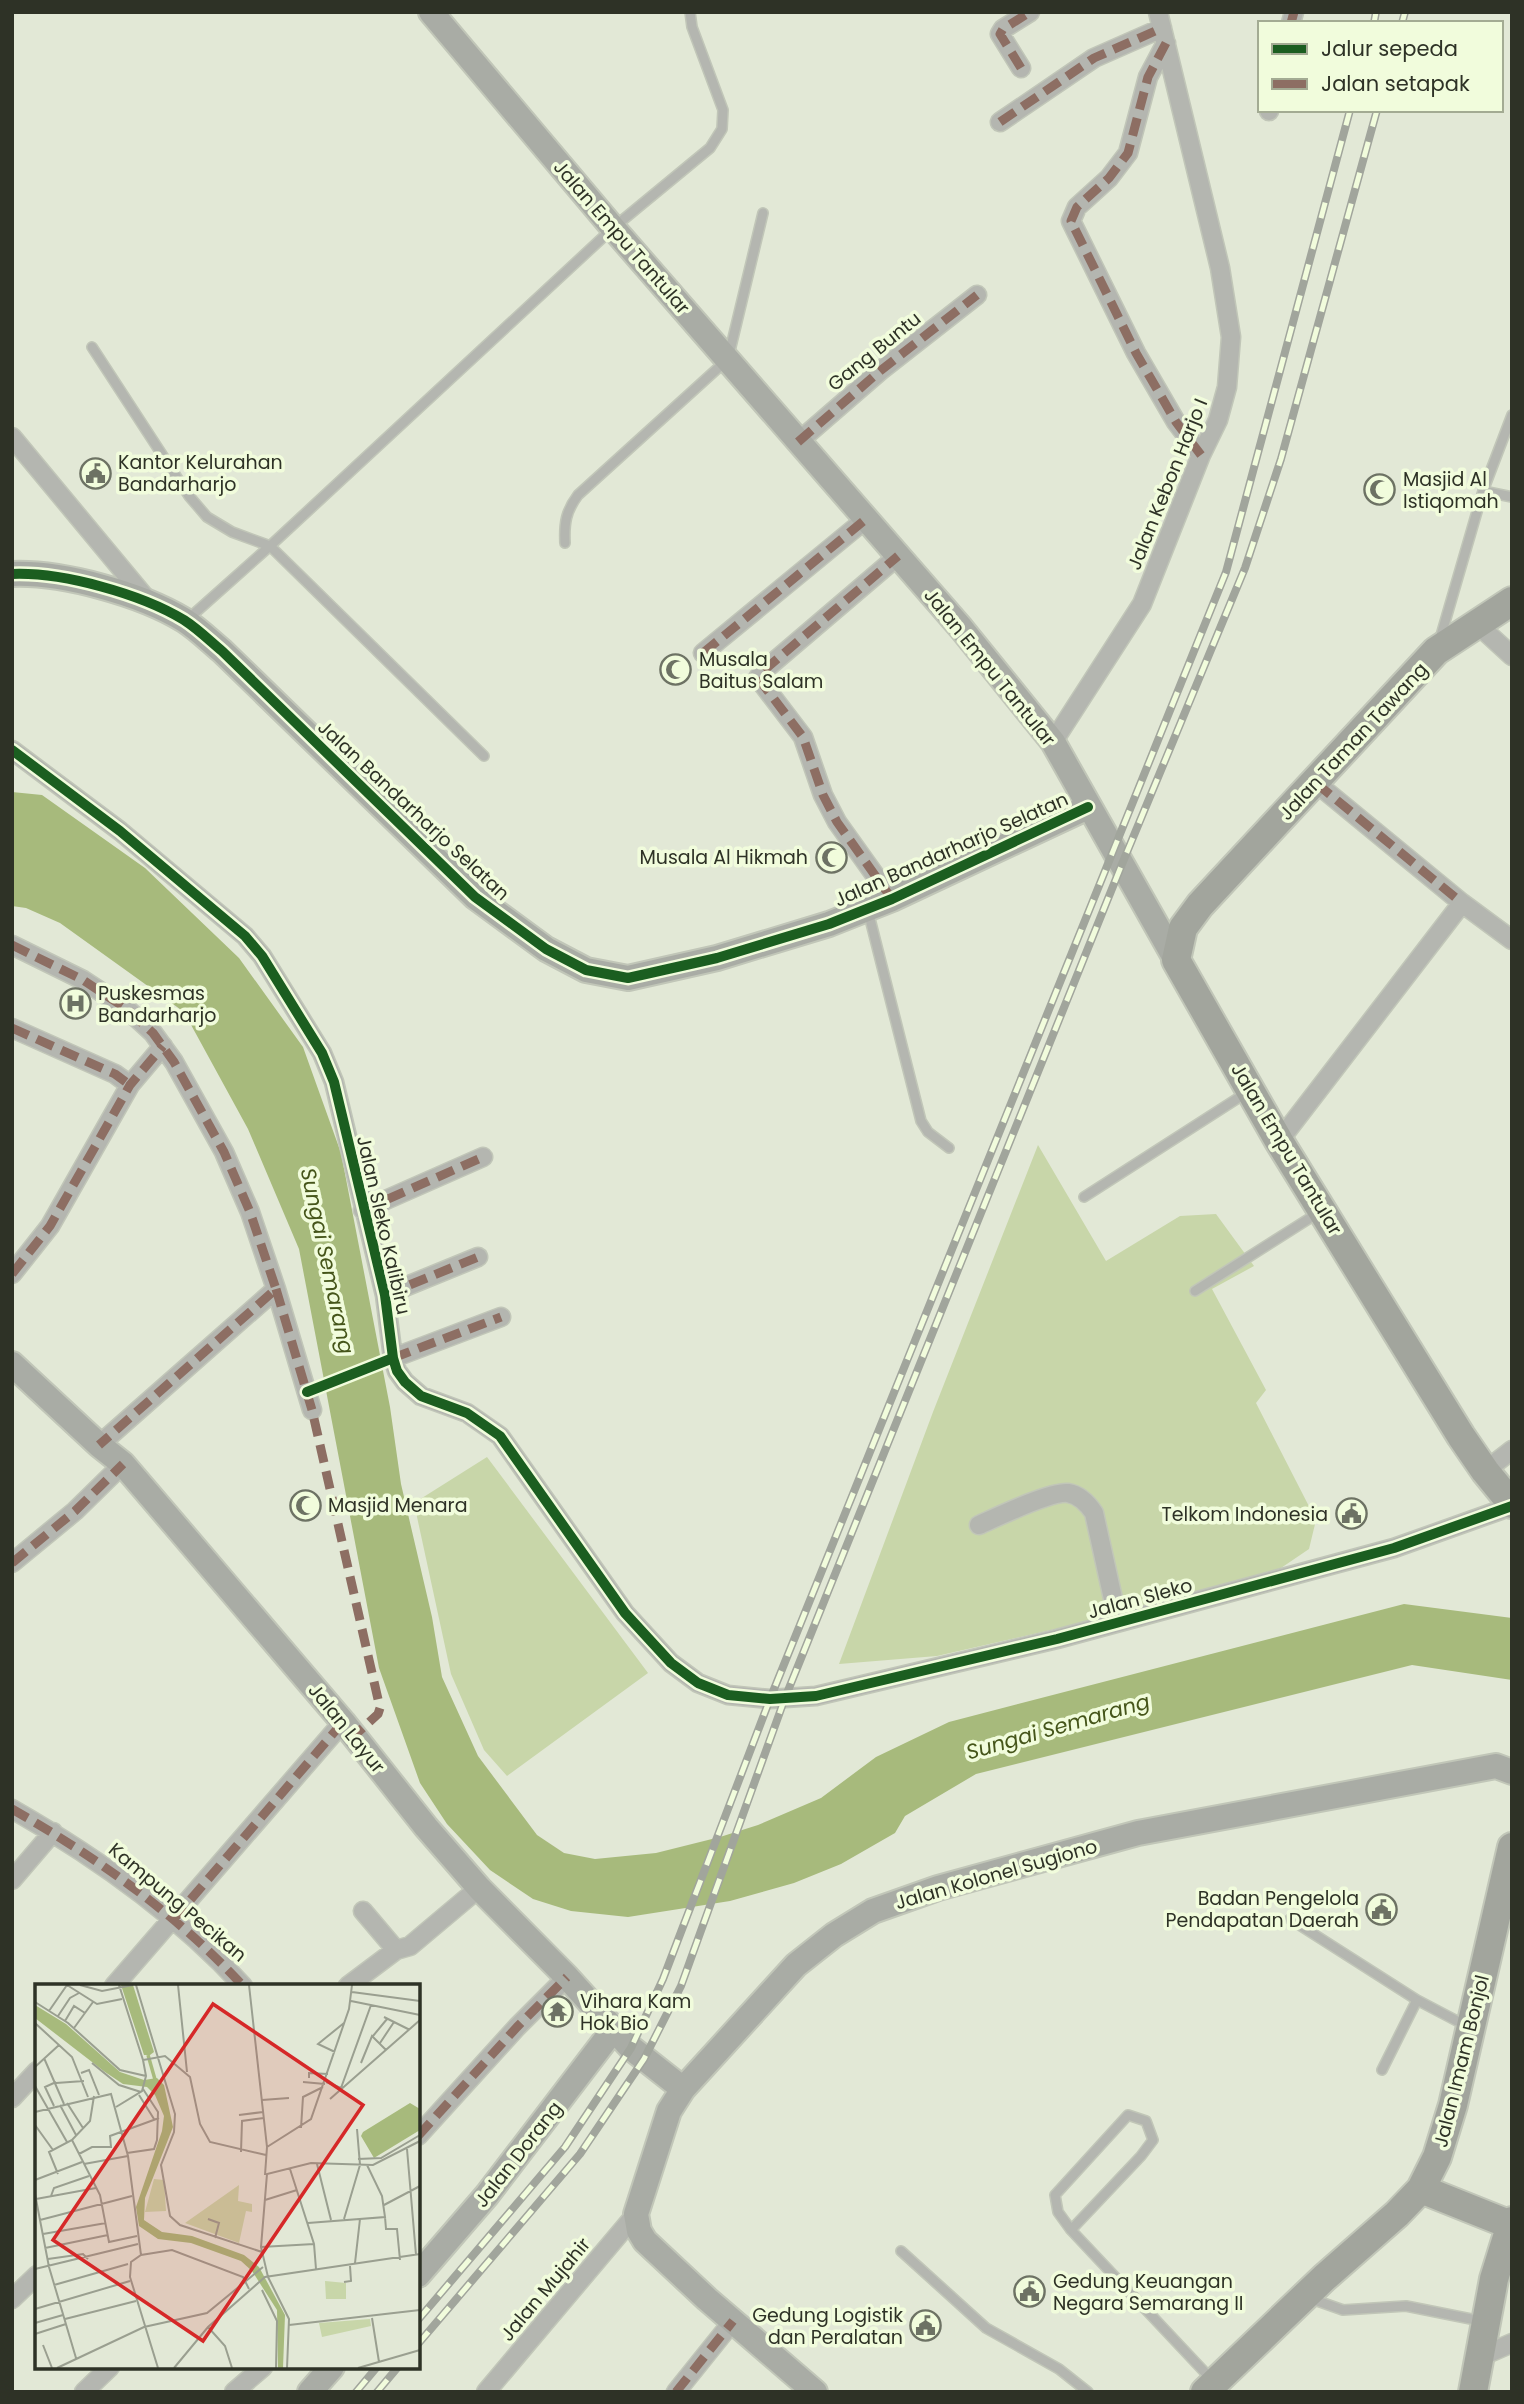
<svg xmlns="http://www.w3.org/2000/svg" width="1524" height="2404" font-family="Poppins,sans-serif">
  <rect width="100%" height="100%" fill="#e2e8d6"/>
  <path fill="#c8d6a9" d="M1038 1145 1106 1261 1180 1216 1216 1214 1254 1266 1212 1289 1266 1390 1256 1403 1316 1520 1309 1549 1281 1568 1116 1615 937 1656 839 1664 933 1412Z
    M487 1457 648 1673 507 1776 484 1750 451 1674 414 1503Z"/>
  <path fill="#a7ba7c" d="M12 792 42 795 145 868 239 958 303 1047 341 1153 390 1407 401 1484 432 1617 442 1677 478 1756 537 1835 564 1853 595 1859 656 1853 720 1837 758 1825 821 1798 876 1757 949 1722 1404 1604 1512 1618V1680L1412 1665 976 1774 905 1816 895 1833 841 1864 794 1883 730 1901 628 1917 571 1911 533 1899 490 1870 447 1824 420 1783 379 1668 299 1249 248 1129 184 1012 60 923 26 908 12 906Z"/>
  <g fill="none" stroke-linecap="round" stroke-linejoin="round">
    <defs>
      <path id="lane" d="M92 347 189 496 207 517 232 532 270 546 484 756
        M1483 491 1512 497
        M565 543C564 523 566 511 578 495L728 359 763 213
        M187 620 270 546 613 228 710 148 722 129 723 110 692 27 690 12
        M1440 639 1483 491 1512 415
        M868 911 921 1121 928 1132 949 1148
        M1084 1197 1246 1093
        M1195 1291 1318 1213
        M1290 1919 1417 2000 1457 2021 1469 2024
        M1382 2070 1417 2000
        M1071 2230 1141 2156 1153 2140 1146 2121 1128 2115 1055 2195 1058 2212 1071 2230 1213 2381
        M901 2251 986 2328 1059 2369 1088 2392
        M1309 2298 1343 2310 1406 2306 1481 2321"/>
      <path id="street" d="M1291 23 1294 12
        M1166 43 1148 77 1128 153 1109 178 1077 207 1071 221 1136 353 1176 422 1201 455
        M1021 68 1000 34 1003 29 1030 12
        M1269 111V110
        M1000 122 1094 58 1162 28
        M12 437 149 602
        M798 442 880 371 977 295
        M1476 623 1512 656
        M703 653 866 519
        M1053 742 1142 604 1201 455 1218 420 1227 387 1231 337 1220 268 1158 12
        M12 750 120 831 245 936 262 956 322 1053 334 1082 385 1295 393 1358 397 1371 405 1382 421 1396 467 1413 500 1436 625 1613 671 1663 698 1683 728 1695 770 1699 816 1696 1057 1639 1394 1548 1512 1506
        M1316 783 1462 903 1512 940
        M892 899 837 822 823 795 803 737 758 678 762 672 898 556
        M12 945 83 980 127 1009 153 1033 174 1062 224 1152 250 1212 276 1289 99 1445
        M12 1028 115 1074 130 1085
        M1279 1141 1462 903
        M363 1210 483 1157
        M12 1274 50 1226 130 1085 163 1046
        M276 1289 312 1410
        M385 1295 478 1257
        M393 1358 501 1317
        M1485 1471 1512 1450
        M979 1525C997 1517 1051 1491 1068 1493 1080 1495 1088 1504 1094 1513L1118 1621
        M12 1563 75 1511 123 1464
        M12 1809C96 1857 177 1914 243 1986
        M12 1880 53 1832
        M363 1911 396 1950 410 1946 479 1888
        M114 1986 343 1722
        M348 1986 396 1950
        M12 2098 37 2071
        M418 2136 517 2027 567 1977
        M12 2299 37 2275
        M1480 2357 1512 2343
        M84 2392 110 2367
        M234 2392 263 2367
        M486 2392 636 2214
        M676 2392 733 2321"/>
      <path id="secondary" d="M431 12 613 228 961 628 1053 742 1176 960
        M12 574C63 572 141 594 184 620 198 629 210 641 222 651L475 897 546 949 586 970 628 978 717 958 829 924 892 899 1088 807
        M12 1364 99 1445 123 1464 343 1722 426 1827 479 1888 567 1977 631 2048 683 2089
        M418 2275 487 2195 613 2030
        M310 2392 332 2367
        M815 2392 707 2299 645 2241 639 2231 636 2214 669 2111 683 2089 796 1965 834 1935 873 1911 938 1888 1138 1833 1496 1766 1512 1772"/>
      <path id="primary" d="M1512 601 1436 651 1200 905 1183 928 1176 960 1279 1141 1461 1436 1485 1471 1512 1504
        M1421 2189 1511 2225
        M1205 2392 1324 2278 1397 2214 1421 2189 1437 2157 1453 2105 1512 1847
        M1473 2392 1494 2279 1512 2221"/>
    </defs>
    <use href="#lane" stroke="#c1c6b8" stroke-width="12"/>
    <use href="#street" stroke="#c1c6b8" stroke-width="21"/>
    <use href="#secondary" stroke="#c1c6b8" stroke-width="28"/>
    <use href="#primary" stroke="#c1c6b8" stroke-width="32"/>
    <use href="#lane" stroke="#b4b6b0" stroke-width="9"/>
    <use href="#street" stroke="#b4b6b0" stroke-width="18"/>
    <use href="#secondary" stroke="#a9aca5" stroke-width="24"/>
    <use href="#primary" stroke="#a2a59d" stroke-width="28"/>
    <defs>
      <path id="rail" d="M1374 23 1376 12
        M1402 23 1405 12
        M418 2320 565 2147 631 2048 663 1979 770 1699 1226 572 1350 110
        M418 2344 580 2154 644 2059 681 1986 785 1698 1122 864 1245 568 1281 459 1377 110
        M356 2392 377 2367
        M377 2392 398 2367"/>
    </defs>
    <use href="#rail" stroke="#a1a59c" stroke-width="8"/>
    <use href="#rail" stroke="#f1fcdc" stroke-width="5" stroke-dasharray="16" stroke-linecap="butt"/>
    <path stroke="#8d6e63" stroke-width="9" stroke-dasharray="18 9" stroke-linecap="butt" d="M1291 23 1294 12
      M1166 43 1148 77 1128 153 1109 178 1077 207 1071 221 1136 353 1176 422 1201 455
      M1021 68 1000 34 1003 29 1030 12
      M1269 111V110
      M1000 122 1094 58 1162 28
      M798 442 880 371 977 295
      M703 653 866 519
      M1316 783 1462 903
      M892 899 837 822 823 795 803 737 758 678 762 672 898 556
      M12 945 83 980 127 1009 153 1033 174 1062 224 1152 250 1212 276 1289 99 1445
      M12 1028 115 1074 130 1085
      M363 1210 483 1157
      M12 1274 50 1226 130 1085 163 1046
      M276 1289 312 1410 380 1708 378 1714 354 1736
      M385 1295 478 1257
      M393 1358 501 1317
      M12 1563 75 1511 123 1464
      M12 1809C96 1857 177 1914 243 1986
      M173 1920 343 1722
      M418 2136 517 2027 567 1977
      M676 2392 733 2321"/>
    <defs>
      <path id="cycleway" d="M12 574C63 572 141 594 184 620 198 629 210 641 222 651L475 897 546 949 586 970 628 978 717 958 829 924 892 899 1088 807
        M12 750 120 831 245 936 262 956 322 1053 334 1082 385 1295 393 1358 397 1371 405 1382 421 1396 467 1413 500 1436 625 1613 671 1663 698 1683 728 1695 770 1699 816 1696 1057 1639 1394 1548 1512 1506
        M307 1392 393 1358"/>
    </defs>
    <use href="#cycleway" stroke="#f1fcdc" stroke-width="15"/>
    <use href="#cycleway" stroke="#1b5e20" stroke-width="10"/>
  </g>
  <defs>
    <symbol id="civic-ring" viewBox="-11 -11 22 22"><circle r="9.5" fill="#f1fcdc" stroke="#6d7264" stroke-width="1.5"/><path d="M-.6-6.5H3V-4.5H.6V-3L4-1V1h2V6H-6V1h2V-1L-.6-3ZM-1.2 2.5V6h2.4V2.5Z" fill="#6d7264"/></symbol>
    <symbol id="mosque-ring" viewBox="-11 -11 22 22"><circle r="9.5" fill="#f1fcdc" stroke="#6d7264" stroke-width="1.5"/><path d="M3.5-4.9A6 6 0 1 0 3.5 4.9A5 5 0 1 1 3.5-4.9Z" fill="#6d7264"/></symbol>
    <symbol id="hospital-ring" viewBox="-11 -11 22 22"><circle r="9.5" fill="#f1fcdc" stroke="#6d7264" stroke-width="1.5"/><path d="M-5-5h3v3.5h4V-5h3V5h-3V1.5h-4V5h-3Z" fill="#6d7264"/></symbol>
    <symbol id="temple-ring" viewBox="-11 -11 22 22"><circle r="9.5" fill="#f1fcdc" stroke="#6d7264" stroke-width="1.5"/><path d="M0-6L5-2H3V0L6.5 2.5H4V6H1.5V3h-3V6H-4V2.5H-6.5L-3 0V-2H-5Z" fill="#6d7264"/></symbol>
  </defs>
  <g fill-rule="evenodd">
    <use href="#civic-ring" x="78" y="456" width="35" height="35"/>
    <use href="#mosque-ring" x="1362" y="472" width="35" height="35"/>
    <use href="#mosque-ring" x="658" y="652" width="35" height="35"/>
    <use href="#mosque-ring" x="814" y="840" width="35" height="35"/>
    <use href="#hospital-ring" x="58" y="986" width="35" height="35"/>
    <use href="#mosque-ring" x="288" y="1488" width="35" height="35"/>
    <use href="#civic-ring" x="1334" y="1496" width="35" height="35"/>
    <use href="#civic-ring" x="1364" y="1892" width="35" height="35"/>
    <use href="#temple-ring" x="540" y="1994" width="35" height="35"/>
    <use href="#civic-ring" x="1012" y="2274" width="35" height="35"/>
    <use href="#civic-ring" x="908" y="2308" width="35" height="35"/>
  </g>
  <g text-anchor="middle" stroke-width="7" stroke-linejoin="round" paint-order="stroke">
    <g font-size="19" fill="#2e3226" stroke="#f1fcdc">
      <text transform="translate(622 237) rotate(49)" y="7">Jalan Empu Tantular</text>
      <text transform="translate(874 351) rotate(-39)" y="7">Gang Buntu</text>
      <text transform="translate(1167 484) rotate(-68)" y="7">Jalan Kebon Harjo I</text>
      <text transform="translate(990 667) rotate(51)" y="7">Jalan Empu Tantular</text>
      <text transform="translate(1353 741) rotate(-47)" y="7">Jalan Taman Tawang</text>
      <text transform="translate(414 810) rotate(43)" y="7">Jalan Bandarharjo Selatan</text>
      <text transform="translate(951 849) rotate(-24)" y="7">Jalan Bandarharjo Selatan</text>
      <text transform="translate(1287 1149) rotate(59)" y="7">Jalan Empu Tantular</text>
      <text transform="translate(384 1225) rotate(77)" y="7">Jalan Sleko Kalibiru</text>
      <text transform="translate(1140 1598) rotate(-15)" y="7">Jalan Sleko</text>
      <text transform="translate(347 1728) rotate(51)" y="7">Jalan Layur</text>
      <text transform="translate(996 1874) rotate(-16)" y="7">Jalan Kolonel Sugiono</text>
      <text transform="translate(178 1902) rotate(40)" y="7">Kampung Pecikan</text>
      <text transform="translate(1461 2061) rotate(-76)" y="7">Jalan Imam Bonjol</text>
      <text transform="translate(518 2154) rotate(-52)" y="7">Jalan Dorang</text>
      <text transform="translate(545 2289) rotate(-50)" y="7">Jalan Mujahir</text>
    </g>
    <g font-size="19" fill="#2e3226" stroke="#f1fcdc" text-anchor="start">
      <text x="118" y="469">Kantor Kelurahan<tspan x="118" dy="22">Bandarharjo</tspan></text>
      <text x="1403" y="486">Masjid Al<tspan x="1403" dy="22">Istiqomah</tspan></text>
      <text x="699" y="666">Musala<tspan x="699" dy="22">Baitus Salam</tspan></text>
      <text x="808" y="864" text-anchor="end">Musala Al Hikmah</text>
      <text x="98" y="1000">Puskesmas<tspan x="98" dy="22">Bandarharjo</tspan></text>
      <text x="328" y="1512">Masjid Menara</text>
      <text x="1328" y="1521" text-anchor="end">Telkom Indonesia</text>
      <text x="1359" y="1905" text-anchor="end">Badan Pengelola<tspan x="1359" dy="22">Pendapatan Daerah</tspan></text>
      <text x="580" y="2008">Vihara Kam<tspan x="580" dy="22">Hok Bio</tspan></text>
      <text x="1053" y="2288">Gedung Keuangan<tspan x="1053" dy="22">Negara Semarang II</tspan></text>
      <text x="903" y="2322" text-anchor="end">Gedung Logistik<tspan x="903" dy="22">dan Peralatan</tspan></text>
    </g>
    <g font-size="21" font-style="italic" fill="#45551a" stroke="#f1fcdc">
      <text transform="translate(327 1261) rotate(78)" y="7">Sungai Semarang</text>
      <text transform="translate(1058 1727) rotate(-16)" y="7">Sungai Semarang</text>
    </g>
  </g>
  <g transform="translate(35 1984)">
    <rect width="385" height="385" fill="#e2e8d6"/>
    <path d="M119 195 129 196 131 227 110 228ZM204 201 203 217 217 220V228L211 227 204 259 150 239ZM290 297 311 299V315H291ZM335 335 336 342 287 353 284 339Z" fill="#c8d6a9"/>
    <path d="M86 1H98L119 68 115 71H109ZM0 21 31 40 85 88 109 96 122 94 129 101 138 143 110 214 109 236 127 248 157 252 209 271 224 283 250 331 248 384H243L242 326 217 287 206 277 156 259 123 255 104 242 101 223 127 147 129 132 120 111 112 103 88 100 70 88 0 34ZM375 119 385 125V146L339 174 326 152 328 148Z" fill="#a7ba7c"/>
    <path fill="none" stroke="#a7ba7c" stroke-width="3.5" d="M113 71 121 99"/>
    <path fill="none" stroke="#9a9f90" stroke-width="2" d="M32 1 62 20 87 15M45 1 67 7 98 1M84 1 108 76M101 1 140 130 139 148 126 181 135 232 145 241 227 268M143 1 152 88M214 1 232 163 230 191M317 8 385 17M316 17 385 31M0 18 33 39 85 86 111 92M14 27 32 1M23 32 35 14 44 9M349 33 375 46M30 37 39 22 50 29M0 39 37 73 53 113M39 44 58 18M338 52 352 35M345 59 359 38M300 68 283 60 309 39M9 74 29 120M57 79 84 101 106 108M326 79 337 52 351 66M0 83 24 61M46 89 54 86 64 111M274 94V89L293 90M268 98 290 100M291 98 306 104 336 21M21 99 49 97M0 102 32 158M104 111 119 135M295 115 385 36M227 116 254 114M32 119 48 144M25 121 41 151M19 122 10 103 21 98M81 123 107 107 111 92 108 76 130 72 155 93 165 140 175 158 231 171M0 128 76 110 93 172 106 271M204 131 228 128M0 141 18 166M266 144 268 113 288 103M37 156 65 211 74 258 102 252M232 163 276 135 314 25 317 1M372 165 381 271M206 168 207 137 229 134M92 169 119 165 122 156 123 128 108 105M44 170 57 163H76L75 152 124 134M323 175 346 174 385 151M49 180 93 172M282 180 296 236M255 185 279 260 281 285M23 190 14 168 37 156 55 137 59 112M0 196 47 178M0 210 14 283 41 374M16 212 19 204 54 192M1 215 61 204M230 216 262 206M349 221 385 202M350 233 351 245H362L365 276M173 235 184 239 180 254M309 235 325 181 322 145M5 236 97 212M273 239 350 233 347 212 332 181M8 250 71 239M226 263 279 260M10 264 73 251M13 275 48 270 53 275M320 279 325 235M0 285 103 260M233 293 254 335 252 384M233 293 226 263 232 190 276 179 338 181 385 157M309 298 316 297 315 282M19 301 93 280M227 306 242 337 241 384M0 325 95 297M337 334 344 378M30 335 101 317M0 339 28 331M254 341 385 326M173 343 190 362 197 384M0 350 31 340M8 361 17 384M22 384 109 343 172 329 228 283M123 384 95 293 96 278 106 271 137 266 208 293 214 305M139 384 173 343 230 293 385 270M323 384 385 366"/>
    <path fill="#d62828" fill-opacity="0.15" stroke="#d62828" stroke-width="3.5" d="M178 20 328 121 168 357 18 256Z"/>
    <rect width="385" height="385" fill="none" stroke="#2e3226" stroke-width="3.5"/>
  </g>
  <rect width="1524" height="2404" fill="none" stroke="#2e3226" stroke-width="28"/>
  <rect x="1258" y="21" width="245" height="91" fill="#f1fcdc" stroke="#a3ab93" stroke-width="2"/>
  <rect x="1272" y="44" width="35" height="10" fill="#1b5e20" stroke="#a3ab93" stroke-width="2"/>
  <text x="1321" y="56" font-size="21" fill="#2e3226">Jalur sepeda</text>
  <rect x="1272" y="79" width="35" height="10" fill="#8d6e63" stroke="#a3ab93" stroke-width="2"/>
  <text x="1321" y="91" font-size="21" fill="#2e3226">Jalan setapak</text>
</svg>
